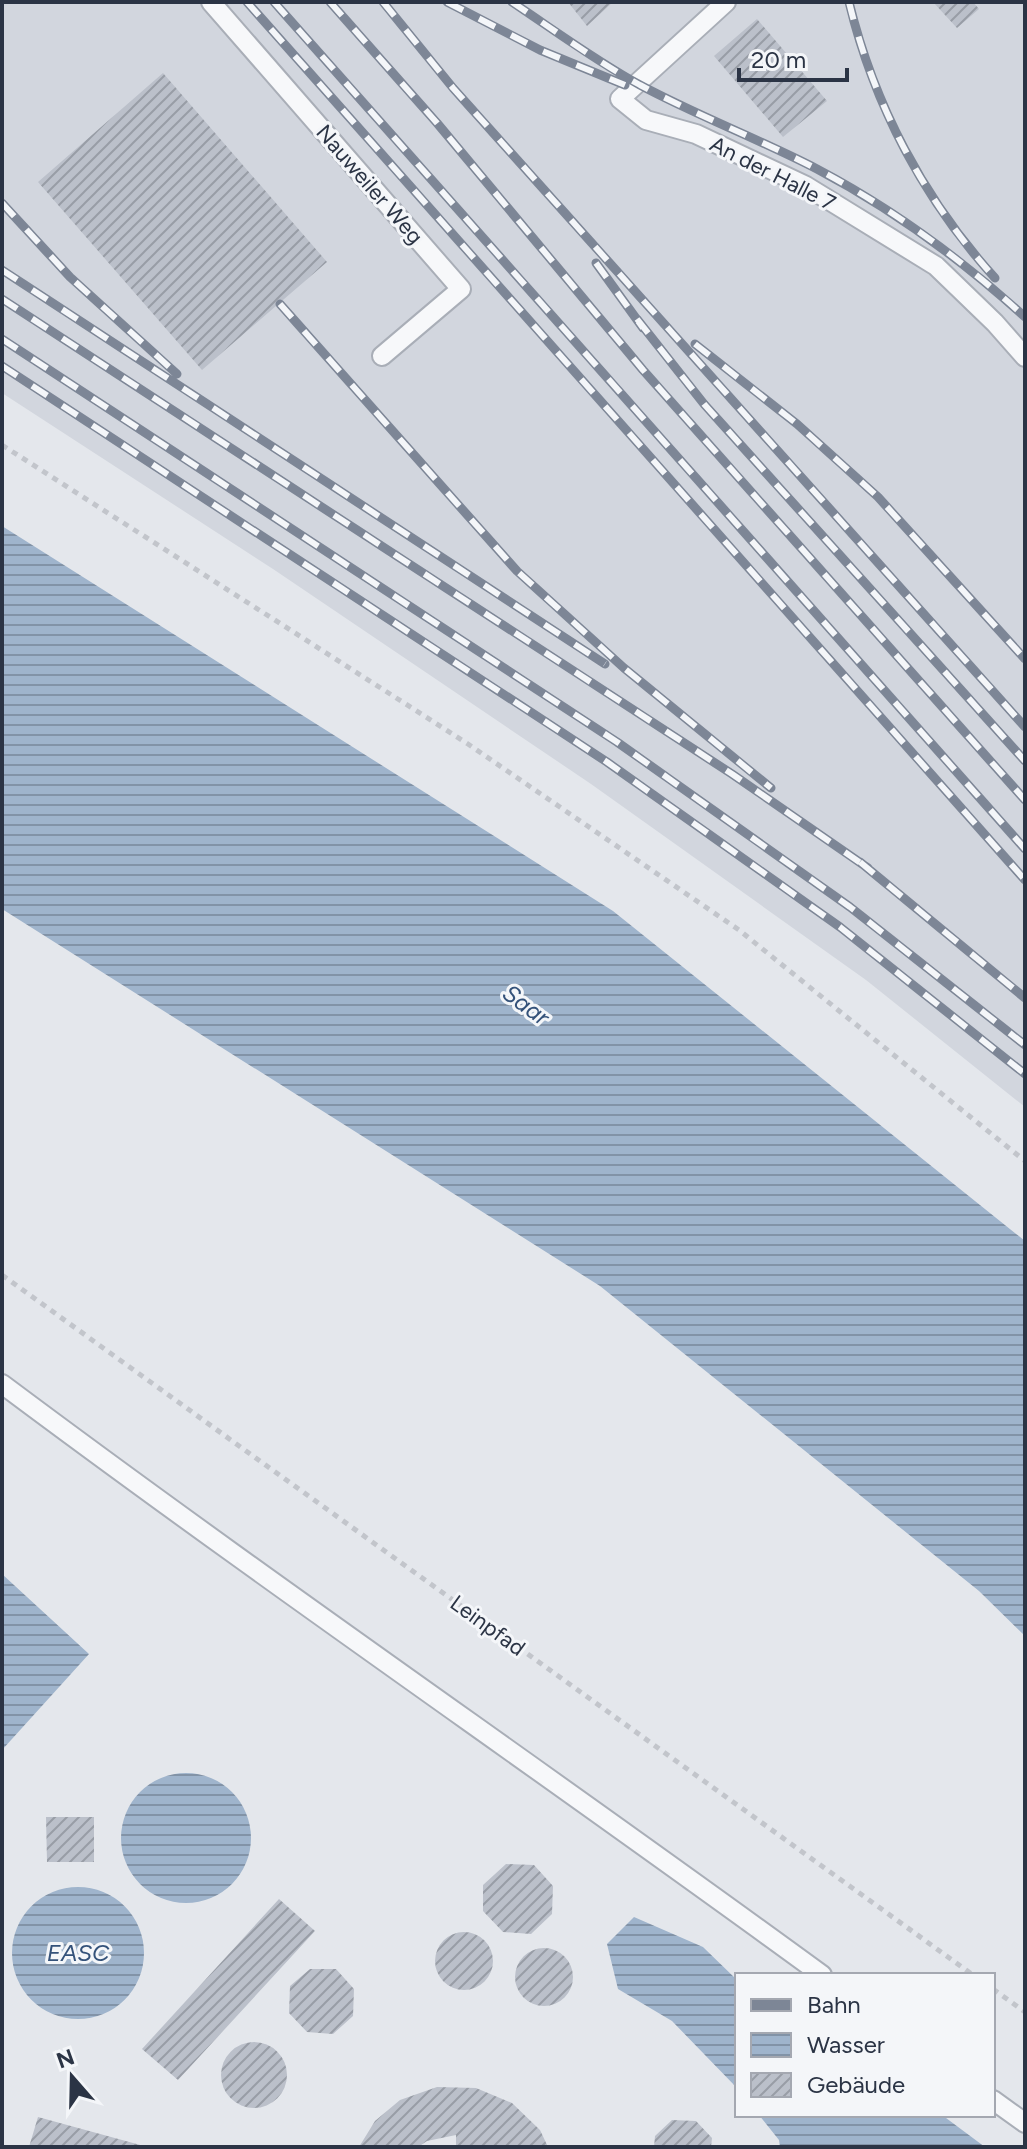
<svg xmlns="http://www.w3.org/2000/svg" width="1027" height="2149" font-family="Figtree,sans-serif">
  <defs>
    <pattern id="water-rules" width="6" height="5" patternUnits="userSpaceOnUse" patternTransform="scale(2)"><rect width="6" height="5" fill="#9fb4cc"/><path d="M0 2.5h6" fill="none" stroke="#8293a7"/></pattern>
    <pattern id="building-hatch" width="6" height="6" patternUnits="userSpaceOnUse" patternTransform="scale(2)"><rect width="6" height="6" fill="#bbc0ca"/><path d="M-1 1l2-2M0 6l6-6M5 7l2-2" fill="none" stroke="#989da6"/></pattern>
  </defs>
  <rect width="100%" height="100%" fill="#e4e7ec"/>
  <path fill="#d2d6de" d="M2 2H1025V1107L866 980 591 784 273 569 2 393Z"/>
  <path fill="url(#water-rules)" d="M2 526 613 911 1025 1241V1636L979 1591 600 1286 2 909Z
    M2 1574 89 1654 2 1750Z
    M121 1838a65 65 0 1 1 130 0a65 65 0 1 1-130 0Z
    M12 1953a66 66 0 1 1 132 0a66 66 0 1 1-132 0Z
    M634 1917 703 1947 737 1980V2088L672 2021 618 1989 607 1944Z
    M759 2115H942L985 2147H780L779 2140Z"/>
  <path fill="url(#building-hatch)" d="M568 2H613L587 26Z
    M933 2H973L979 9 957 28Z
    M757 19 827 101 783 137 714 56Z
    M163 73 327 262 202 370 38 182Z
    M46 1817H94V1862H47Z
    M506 1864 534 1865 553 1886 552 1914 531 1934 503 1932 483 1911V1885Z
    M279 1899 315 1931 178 2080 142 2049Z
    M435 1961a29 29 0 1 1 58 0a29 29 0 1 1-58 0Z
    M515 1977a29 29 0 1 1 58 0a29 29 0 1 1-58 0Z
    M310 1969H336L354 1989 353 2016 333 2034 307 2032 289 2013 290 1986Z
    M221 2075a33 33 0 1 1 66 0a33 33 0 1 1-66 0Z
    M437 2087 476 2088 512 2103 540 2130 548 2147H456V2135L427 2141 418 2147H359L375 2121 400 2100Z
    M38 2117 144 2146V2147H29Z
    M672 2120 696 2121 712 2138 711 2147H654L655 2136Z"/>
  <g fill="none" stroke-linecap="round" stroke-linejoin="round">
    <defs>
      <path id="lane" d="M211 2 461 289 382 356
        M726 2 620 99 646 120 696 134 806 186 936 266 995 323 1025 357
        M2 1384C272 1586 550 1776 822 1975
        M993 2100 1025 2123"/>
    </defs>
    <use href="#lane" stroke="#a9aeb7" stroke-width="22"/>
    <path stroke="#c2c5cb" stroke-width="5" stroke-dasharray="6 6" stroke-linecap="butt" d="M2 445 468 744 739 930 1025 1161
      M2 1275 973 1975
      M993 1989 1025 2012"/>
    <use href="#lane" stroke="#f7f8fa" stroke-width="18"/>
    <defs>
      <path id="rail" d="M247 2 1025 880
        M274 2 1025 849
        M330 2 437 123 643 370 1025 800
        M383 2 453 88 1025 727
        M447 2 540 50 625 85
        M512 2C554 30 596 61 640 85 698 116 759 139 817 169 893 209 961 259 1025 317
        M849 2C874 105 924 200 995 278
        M2 203 70 277 177 374
        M596 263 643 328
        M2 270 605 664
        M2 299 732 774 868 868
        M280 304 517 571 624 668 771 788
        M637 319 704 404 1025 761
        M2 339 617 742 850 907 1025 1045
        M695 344 797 424 878 497 1025 659
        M2 366 607 762 840 927 1025 1074
        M860 862 1025 998"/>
    </defs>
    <use href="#rail" stroke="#7d8696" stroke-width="9"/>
    <use href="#rail" stroke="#f4f6f9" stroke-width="6" stroke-dasharray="18" stroke-linecap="butt"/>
  </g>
  <g text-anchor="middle" stroke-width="6" stroke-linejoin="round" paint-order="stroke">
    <g font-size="22" fill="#2b3445" stroke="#f4f6f9">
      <text transform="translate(773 173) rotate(27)" y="8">An der Halle 7</text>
      <text transform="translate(370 184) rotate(49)" y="8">Nauweiler Weg</text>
      <text transform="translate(488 1625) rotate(36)" y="8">Leinpfad</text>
    </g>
    <g font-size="24" font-style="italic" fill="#34527a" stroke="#f4f6f9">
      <text transform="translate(526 1005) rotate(36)" y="8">Saar</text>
      <text x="78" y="1961">EASC</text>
    </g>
  </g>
  <rect width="1027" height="2149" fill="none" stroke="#2b3445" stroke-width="8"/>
  <rect x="735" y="1973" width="260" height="144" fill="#f4f6f9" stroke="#a4a8b1" stroke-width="2"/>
  <rect x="751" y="1999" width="40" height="12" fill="#7d8696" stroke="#a4a8b1" stroke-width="2"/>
  <text x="807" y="2013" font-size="24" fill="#2b3445">Bahn</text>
  <rect x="751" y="2033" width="40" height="24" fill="url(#water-rules)" stroke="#a4a8b1" stroke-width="2"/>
  <text x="807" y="2053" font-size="24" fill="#2b3445">Wasser</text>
  <rect x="751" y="2073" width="40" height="24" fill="url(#building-hatch)" stroke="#a4a8b1" stroke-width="2"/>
  <text x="807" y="2093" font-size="24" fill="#2b3445">Gebäude</text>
  <g transform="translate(72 2077) rotate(340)" stroke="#f4f6f9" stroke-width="6" paint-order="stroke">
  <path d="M0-6L14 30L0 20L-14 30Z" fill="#2b3445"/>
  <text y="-12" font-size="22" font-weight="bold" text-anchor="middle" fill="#2b3445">N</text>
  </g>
  <path d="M739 68v12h108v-12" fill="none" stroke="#2b3445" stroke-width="4"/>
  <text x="751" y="68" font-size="24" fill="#2b3445" stroke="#f4f6f9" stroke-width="6" paint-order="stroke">20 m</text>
</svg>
